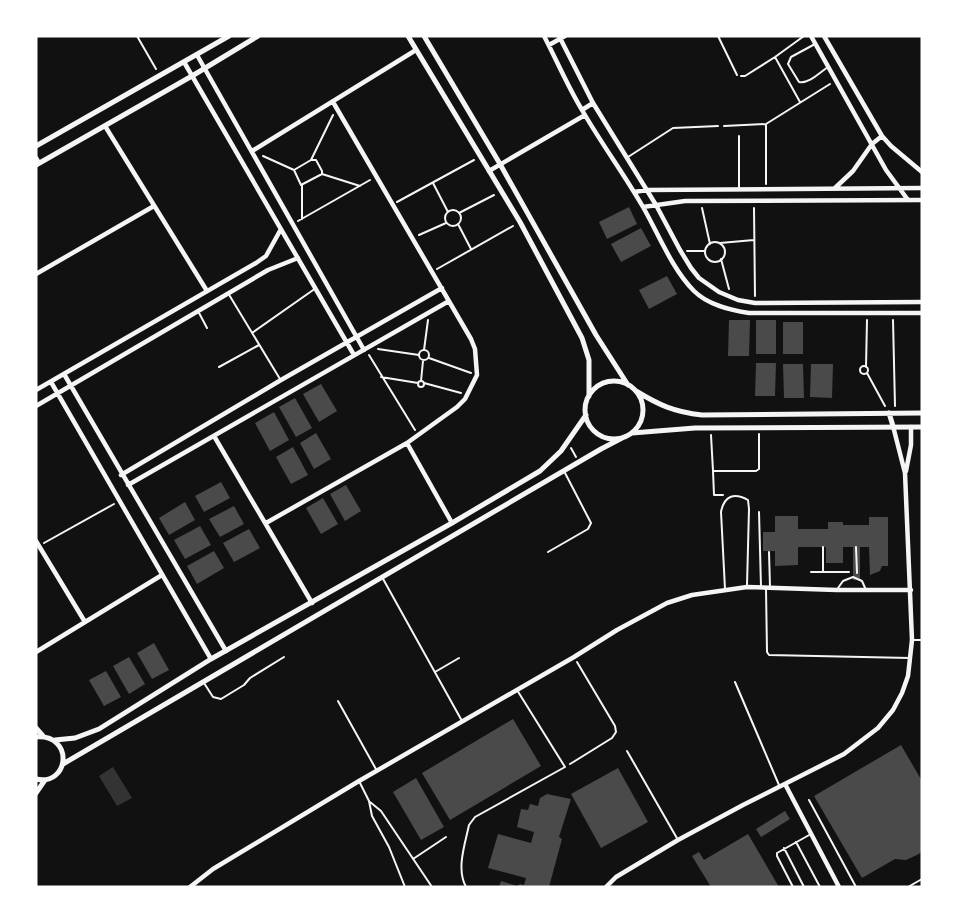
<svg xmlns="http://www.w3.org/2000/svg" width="958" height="923" font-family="'Space Grotesk',sans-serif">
  <rect width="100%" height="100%" fill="#111"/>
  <path fill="#333" d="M113 767 132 798 117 806 99 776Z"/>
  <path fill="#4a4a4a" d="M629 207 637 224 607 239 599 222Z
    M641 228 651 246 621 262 611 244Z
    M667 276 677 294 649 309 639 290Z
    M729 320H750L749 356H728Z
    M756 320H776V354H756Z
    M783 322H803V354H783Z
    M756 363H776L775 396H755Z
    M783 364H803L804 398H784Z
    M811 364H833L832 398 810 397Z
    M321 384 337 411 319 422 303 394Z
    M295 398 312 428 296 437 279 407Z
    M274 412 289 440 270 451 255 423Z
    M316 433 331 459 314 469 300 443Z
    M293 447 308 475 291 484 276 457Z
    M221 482 230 498 204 512 195 496Z
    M346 485 361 511 345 521 330 494Z
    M323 498 338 524 321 534 306 508Z
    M185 502 195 520 169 535 159 518Z
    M234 506 244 524 220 537 209 519Z
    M775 516H798V529H828V522H843V525H869V517H888V566H882L880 571 870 575 869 547H860V580H853V547H843V563H826V547H798V565L775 566V551H763V532H775Z
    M200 526 211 545 185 559 174 540Z
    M249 529 260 548 234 562 223 543Z
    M214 551 224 568 197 584 187 566Z
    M154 643 169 670 152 679 137 653Z
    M129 657 145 684 129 694 113 666Z
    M106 671 121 697 104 706 89 680Z
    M513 719 541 766 450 820 422 773Z
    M901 745 922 781V850L919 854 906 860 895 859 862 878 814 796Z
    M618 768 648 822 601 848 571 794Z
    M416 778 444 827 421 840 393 792Z
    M547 794 571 799 559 837 562 839 549 887H499L501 881 517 886 520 884 524 885 526 878 488 868 498 834 531 843 534 832 517 827 521 809 528 810 530 804 538 806 540 798Z
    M785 811 790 819 761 837 756 829Z
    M748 834 779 887H711L692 856 699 852 704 860Z"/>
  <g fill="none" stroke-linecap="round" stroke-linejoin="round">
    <path stroke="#f5f5f5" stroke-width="2" d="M137 36 156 69
      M775 57 800 102
      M741 76H745L775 57 804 36
      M766 124V184
      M724 126 766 124 830 84
      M263 156 294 170
      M311 160H316L322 171V174L301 185 294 170Z
      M311 160 333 115
      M322 174 360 186
      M433 183 448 212
      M397 202 474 160
      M702 208 710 244
      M754 208 755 296
      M445 218a8 8 0 1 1 16 0a8 8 0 1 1-16 0Z
      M459 213 494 195
      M302 219V185
      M298 221 370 180
      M458 224 471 249
      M419 235 446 223
      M705 252a10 10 0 1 1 20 0a10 10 0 1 1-20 0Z
      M720 243 754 240
      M687 251H705
      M721 259 729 289
      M437 269 513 226
      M893 320 895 406
      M378 349 419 355
      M419 355a5 5 0 1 1 10 0a5 5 0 1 1-10 0Z
      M424 350 428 320
      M369 355 415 430
      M429 358 471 373
      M860 370a4 4 0 1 1 8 0a4 4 0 1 1-8 0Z
      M866 367 867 320
      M867 373 885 406
      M381 377 418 383
      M418 384a3 3 0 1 1 6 0a3 3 0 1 1-6 0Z
      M421 381 423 361
      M424 383 461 393
      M711 435 713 471H756L759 469V434
      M571 448 576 457
      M713 471 714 495H723
      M44 543 114 504
      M823 547V572
      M856 547 857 573
      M811 572H849
      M570 764 612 738 616 732 615 726 577 662"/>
    <path stroke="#f5f5f5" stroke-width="2" d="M718 36 737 75
      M815 44 791 57 788 64 799 82C809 84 819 73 828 67
      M739 136V189
      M628 157 673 128 718 126
      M228 293 280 379
      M198 311 207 328
      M252 333 316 288
      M219 367 259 345
      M759 512 761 587
      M548 552 588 529 591 523 564 471
      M769 552 770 587
      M382 577 462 721
      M838 588 843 581 853 577 862 581 866 590
      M725 589 721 512C724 496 734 492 748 500L749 509 747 585
      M766 589 767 652 769 655 910 658
      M912 640H922
      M435 672 459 658
      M735 682 779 785
      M204 683 213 697 221 699 244 685 250 678 284 657
      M338 701 377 771
      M627 751 678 840
      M359 781 369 801 372 816 389 847 405 887
      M809 800 856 887
      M370 802 381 811 432 887
      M796 842 820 887
      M784 848 804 887
      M413 859 446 837
      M466 887C456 869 465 844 469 825L475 817 565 767 517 690
      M793 887 777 856V853L811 834
      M908 887 922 879"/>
    <path stroke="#f5f5f5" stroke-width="4.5" d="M544 36C557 61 568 87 582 110 601 143 624 174 643 207 658 233 672 269 694 291 708 305 730 310 749 313H922
      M559 36 593 103 656 205 680 250 691 268 699 278 719 292 738 300 755 303 922 302
      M811 36 886 170 908 200
      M824 36 882 136 891 146 922 172
      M549 45 565 36
      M197 55 364 350
      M184 62 354 355
      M582 110 593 103
      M105 126 207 291
      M252 151 416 50
      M36 158 39 163
      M489 171 585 115
      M835 188 853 171 872 144 882 136
      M634 192 647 190 922 188
      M643 207 685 201 922 200
      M36 274 154 206
      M64 374 226 651
      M51 382 211 659
      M36 390 256 263 266 256 281 229
      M36 406 268 270 298 258
      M214 436 312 603
      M407 443 452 523
      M906 471 911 445V427
      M121 475 281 380 442 288
      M128 485 449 301
      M266 523 407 443 457 407 465 399 477 375 475 349 471 339 333 102
      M36 541 85 622
      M36 652 162 575
      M785 784 839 887
      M190 887 213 869 359 781 574 657 617 630 667 603 692 595 747 587 837 590H911
      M606 887 616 877 678 840 743 805 844 754 878 728 893 710 902 693 908 676 912 640 905 473 893 426"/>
    <path stroke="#f5f5f5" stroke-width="5" d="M408 36 520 222 582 338 589 360V396
      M424 36 500 164 596 335 628 385
      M36 146 229 36
      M36 165 192 76 258 36
      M585 410a29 29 0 1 1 58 0a29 29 0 1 1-58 0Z
      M636 391C659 405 674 412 702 415L922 413
      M889 413 893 426
      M632 433 695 428 922 427
      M36 728 43 736
      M36 737C75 734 69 787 36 779
      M55 740 75 738 99 729 211 659 452 523 540 471 561 451 586 415
      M63 764 601 449 624 437
      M36 793 45 780"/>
  </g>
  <rect width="958" height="923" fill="none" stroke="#ffffff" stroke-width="75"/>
</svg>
